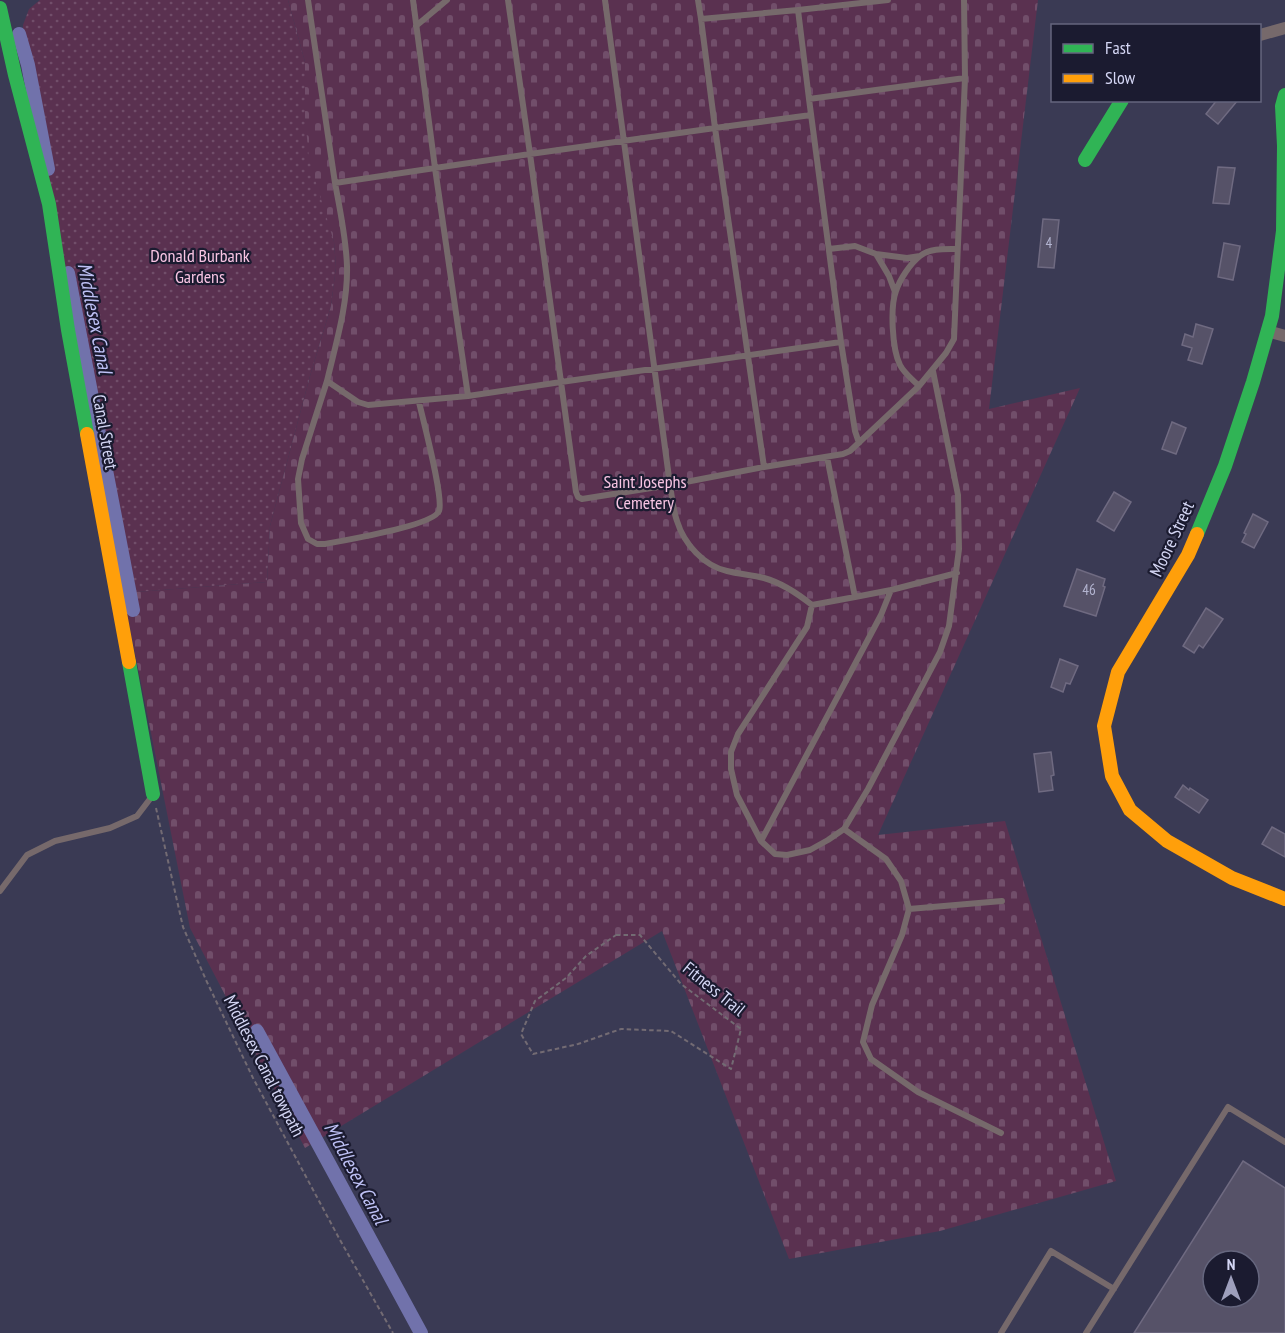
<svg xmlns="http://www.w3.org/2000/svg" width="1285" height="1333" font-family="'PT Sans Narrow',sans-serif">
  <defs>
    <pattern id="green-dots" width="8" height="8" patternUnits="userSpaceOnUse" patternTransform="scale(1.5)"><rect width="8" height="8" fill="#5a3150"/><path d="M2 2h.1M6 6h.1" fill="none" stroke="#714e6a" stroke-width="1.8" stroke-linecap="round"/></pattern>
    <pattern id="cemetery-stones" width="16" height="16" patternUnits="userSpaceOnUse" patternTransform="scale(1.5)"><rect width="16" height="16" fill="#5a3150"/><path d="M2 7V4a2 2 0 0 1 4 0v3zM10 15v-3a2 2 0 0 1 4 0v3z" fill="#714e6a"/></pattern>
  </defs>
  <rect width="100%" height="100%" fill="#3a3a54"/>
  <path fill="url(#green-dots)" d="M40 0H288L305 62V117L334 242 336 267 331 306 310 376 270 526 267 582 123 593 65 273 23 66V25L29 9Z"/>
  <path fill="url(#cemetery-stones)" d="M288 0H1038L989 409 1080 388 878 835 1005 821 1116 1181 940 1231 789 1259 662 931 305 1148 190 928 123 593 267 582 270 526 310 376 331 306 336 267 334 242 309 159 305 117V62Z"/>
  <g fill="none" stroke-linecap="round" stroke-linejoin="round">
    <path stroke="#7172ab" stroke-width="14" d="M19 34 28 65 48 169
      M68 273 133 610
      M257 1031 421 1333"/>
  </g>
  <path fill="#565268" stroke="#6f6a81" stroke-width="1.5" fill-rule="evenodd" d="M1217 100H1238L1218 124 1206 114Z
    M1218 167 1235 168 1229 204 1213 203Z
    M1043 219 1059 220 1054 268 1038 267Z
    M1224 243 1240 246 1233 280 1218 277Z
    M1196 324 1213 329 1202 364 1188 360 1192 348 1182 345 1185 334 1193 337Z
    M1172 422 1186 428 1176 454 1162 449Z
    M1114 492 1131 502 1114 531 1097 521Z
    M1253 514 1268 522 1254 548 1242 542 1246 534 1244 533Z
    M1077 569 1105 579 1103 586 1105 587 1096 616 1064 606Z
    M1206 608 1223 619 1203 648 1199 645 1194 653 1183 646Z
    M1060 659 1078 666 1070 684 1066 683 1063 692 1051 687Z
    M1051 752 1054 775 1051 776 1053 790 1039 792 1034 754Z
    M1183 785 1189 790 1190 788 1208 800 1199 813 1175 797Z
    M1272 827 1285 834V857L1262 844Z
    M1243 1161 1285 1188V1333H1134ZM1213 1261H1249V1297H1213Z"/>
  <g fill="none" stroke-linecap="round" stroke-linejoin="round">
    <path stroke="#736b73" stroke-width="2" stroke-dasharray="4.5 3" stroke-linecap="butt" d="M156 808 183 927 206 980 253 1078 340 1240 393 1333
      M616 935H640L681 984 741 1029 731 1069 671 1031 621 1029 578 1044 533 1054 521 1034 535 1001 566 978 586 956Z"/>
    <path stroke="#76696b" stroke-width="6" d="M308 0 335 183 435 168 468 396 561 382 576 492 578 497 582 499 670 485 605 0
      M413 0 435 168 530 154 508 0
      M698 0 701 19
      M888 0 798 10 809 99 965 78 954 339 946 353 919 386C912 379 904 373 900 365 892 349 890 307 896 291 900 279 910 264 920 256 930 248 945 249 957 249
      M964 0 965 78
      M798 10 701 19 715 128 811 115
      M416 26 447 0
      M809 99 841 342 561 382 530 154 715 128 764 467 843 454 850 451 919 386
      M829 249 855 246 876 254
      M895 292 889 276 876 254 907 258 920 256
      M841 342 855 431 859 443
      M327 381C336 343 348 304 347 266 346 237 340 210 335 183
      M419 402C423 420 444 498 439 511 433 526 345 540 325 544H317L308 539 301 523 298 479 302 459 327 381 358 402 368 405 468 396
      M827 457 855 597 891 590
      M764 467 670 485C672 497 673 510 677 521 684 544 704 566 727 571 739 574 752 575 764 578 782 583 797 593 812 605L807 627 738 734 731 752V769L737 795 761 841 775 854 787 855 810 850 828 840 844 829 868 789 940 652 949 626 959 549 958 495 933 371
      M812 605 855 597
      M844 829 886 859 901 881 909 909 902 935 872 1005 863 1042 871 1059 918 1092 1001 1133
      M761 841 881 615 891 590 957 573
      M0 891 27 855 55 841 110 828 137 816 153 795
      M909 909 1002 901
      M1001 1333 1051 1251 1114 1289
      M1086 1333 1228 1107 1285 1142"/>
    <path stroke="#76696b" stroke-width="12" d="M1260 35 1285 28
      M1267 331 1285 336"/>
    <path stroke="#30b455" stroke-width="14" d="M0 8 15 75 49 204 68 330 87 434
      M1085 160 1122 100
      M1197 534 1225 466 1253 382 1272 316 1283 231 1284 146 1282 106 1285 95
      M129 662 153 794"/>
    <path stroke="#ff9f0a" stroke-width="14" d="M87 434 129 662
      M1197 534 1188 555 1118 672 1104 726 1112 776 1130 810 1167 841 1232 878 1285 899"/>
  </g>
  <g text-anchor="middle" stroke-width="4.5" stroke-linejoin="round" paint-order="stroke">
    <g font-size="15" fill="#b4b5d1">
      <text x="1049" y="248">4</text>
      <text x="1089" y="595">46</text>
    </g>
    <g font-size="18" fill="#f8c4e3" stroke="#1b1b30">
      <text x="200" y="262">Donald Burbank<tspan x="200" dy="21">Gardens</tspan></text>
      <text x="645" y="488">Saint Josephs<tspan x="645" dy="21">Cemetery</tspan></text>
    </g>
    <g font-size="18" fill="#d4d6f4" stroke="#1b1b30">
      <text transform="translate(105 432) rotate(80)" y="6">Canal Street</text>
      <text transform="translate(1172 539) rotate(-65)" y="6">Moore Street</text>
      <text transform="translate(714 989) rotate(39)" y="6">Fitness Trail</text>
      <text transform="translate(264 1066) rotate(63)" y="6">Middlesex Canal towpath</text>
    </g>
    <g font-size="20" font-style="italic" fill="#bec1f5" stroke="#1b1b30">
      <text transform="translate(95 318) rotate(79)" y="7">Middlesex Canal</text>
      <text transform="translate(356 1173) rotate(62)" y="7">Middlesex Canal</text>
    </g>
  </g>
  <rect x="1051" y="24" width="210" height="78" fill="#1b1b30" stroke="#65667e" stroke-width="1.5"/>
  <rect x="1063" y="44" width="30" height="9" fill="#30b455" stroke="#65667e" stroke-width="1.5"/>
  <text x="1105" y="54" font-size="18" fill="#d4d6f4">Fast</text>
  <rect x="1063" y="74" width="30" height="9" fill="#ff9f0a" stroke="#65667e" stroke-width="1.5"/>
  <text x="1105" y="84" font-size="18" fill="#d4d6f4">Slow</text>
  <g transform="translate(1231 1279)"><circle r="28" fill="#1b1b30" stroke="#65667e" stroke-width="1.5"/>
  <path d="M0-4.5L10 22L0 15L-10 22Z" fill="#9e9fbc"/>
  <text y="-9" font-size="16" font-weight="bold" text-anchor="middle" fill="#d4d6f4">N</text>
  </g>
</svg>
